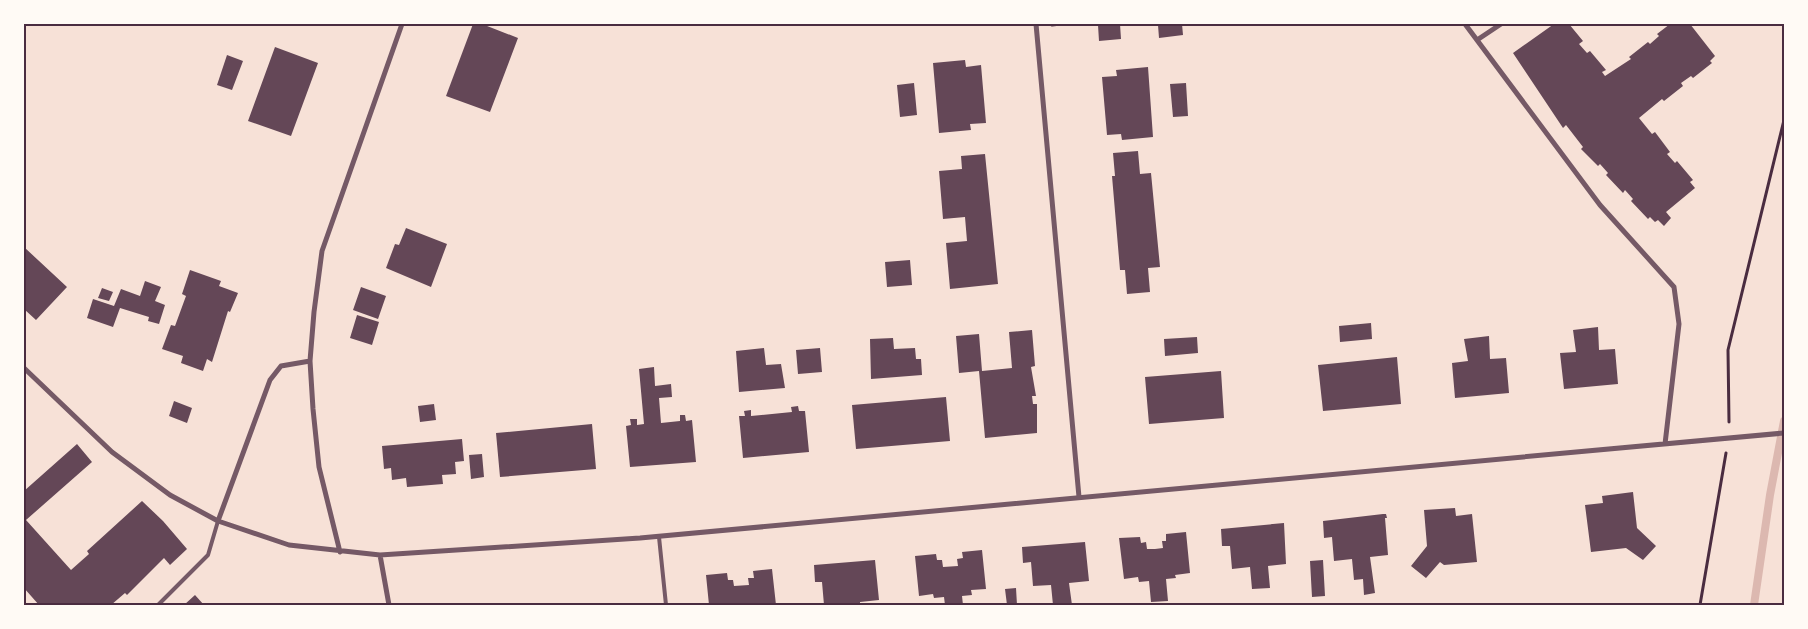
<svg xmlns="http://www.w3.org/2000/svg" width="1808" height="629" font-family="Poppins,sans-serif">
  <rect width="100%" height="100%" fill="#f7e1d7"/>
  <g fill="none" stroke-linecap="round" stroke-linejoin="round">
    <path stroke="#dcb8b0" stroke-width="8" d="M1754 605 1770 495 1784 421"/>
  </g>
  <path fill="#644757" d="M473 24H482L518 38 490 112 446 96Z
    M1112 24H1120L1121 39 1099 41 1098 25Z
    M1173 24H1182L1183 35 1159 38 1158 25Z
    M1554 24H1569L1583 41 1579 44 1587 53 1590 51 1606 70 1602 72 1605 76 1631 59 1629 57 1648 42 1650 44 1659 36 1657 34 1670 24H1690L1715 56 1710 61 1712 63 1693 78 1691 76 1681 83 1683 86 1664 101 1662 99 1639 118 1652 134 1655 132 1670 152 1667 154 1675 163 1677 161 1693 180 1690 182 1695 188 1666 212 1671 218 1664 226 1658 220 1655 222 1650 217 1648 219 1631 201 1633 199 1625 190 1623 193 1606 175 1608 173 1600 164 1598 166 1581 149 1583 147 1566 125 1563 128 1513 53Z
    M275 47 318 63 291 136 248 121Z
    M227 55 243 61 232 90 217 85Z
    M965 60 966 67 981 65 986 123 970 124 971 130 939 133 933 63Z
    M1148 67 1153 137 1122 140 1121 134 1107 135 1102 77 1117 76 1116 70Z
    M914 83 917 115 900 117 897 85Z
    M1186 83 1188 116 1173 117 1170 84Z
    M1138 151 1140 174 1151 173 1160 267 1148 268 1150 292 1127 294 1125 270H1120L1112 176H1115L1113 153Z
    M985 154 998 284 950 289 946 243 967 241 965 217 943 219 939 171 962 169 961 156Z
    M406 228 447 244 431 287 386 268 395 244 399 245Z
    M24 247 67 287 36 320 24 309Z
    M910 260 912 285 887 287 885 262Z
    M190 270 221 281 219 286 238 293 230 312 228 311 212 362 207 359 203 371 181 363 183 356 162 349 171 325 175 326 186 296 182 294Z
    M145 281 161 287 155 301 165 305 159 324 148 321 149 317 120 308 113 327 87 318 93 299 114 306 121 289 140 296Z
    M361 287 386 296 378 319 353 310Z
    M102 288 113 292 109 301 98 298Z
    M357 315 379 322 372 345 350 338Z
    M1371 323 1372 339 1340 342 1339 326Z
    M1598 327 1599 350 1615 349 1618 384 1564 389 1560 353 1576 352 1573 330Z
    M1032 330 1035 366 1031 367 1036 396H1032L1033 404H1037V433L985 438 979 371 959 373 956 336 979 334 982 371 1012 368 1009 332Z
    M1489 336 1490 359 1506 358 1509 393 1455 398 1452 363 1468 361 1464 339Z
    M1197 337 1198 353 1165 356 1164 339Z
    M893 338 894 349 915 348 916 359H921L922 375 871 379 870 339Z
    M764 348 766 365 781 364 785 388 739 392 736 351Z
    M820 348 822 372 798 374 796 350Z
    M1397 357 1401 404 1323 411 1318 365Z
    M654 367 655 386 671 384 672 397 659 398 661 423 680 421V415H685L686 421 692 420 696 462 630 467 626 426 631 425 630 419H637V425L644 424 639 369Z
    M1221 371 1224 418 1149 424 1145 377Z
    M946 397 950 441 856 449 852 405Z
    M174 401 192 408 187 423 169 416Z
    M434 404 436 420 420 422 418 406Z
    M798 406 799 411H805L809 452 743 458 739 416H745L744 411 751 410V416L792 412 791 407Z
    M592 424 596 469 500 477 496 433Z
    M462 439 464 461 455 462 456 474 442 475 443 484 407 487 406 478 392 480 391 468 384 469 382 446Z
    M77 444 92 462 26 520 71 570 89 554 87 551 142 501 163 521 187 549 170 565 164 558 127 595 125 593 111 605H39L24 588V491Z
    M482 454 484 477 471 479 469 455Z
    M1633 492 1637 528 1656 546 1643 560 1626 548 1591 552 1585 505 1603 503 1602 496Z
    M1455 508 1456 516 1472 514 1477 562 1444 565 1440 562 1426 578 1411 566 1427 546 1424 510Z
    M1383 514H1386L1387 518H1385L1388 555 1370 557 1375 593 1364 595 1363 579 1354 580 1352 559 1334 561 1332 537 1324 538 1323 521Z
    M1284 523 1286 564 1268 566 1270 588 1252 589 1250 567 1232 569 1230 546H1222L1221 529Z
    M1186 532 1190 573 1175 575 1176 578 1166 579 1168 601 1151 602 1149 581 1139 582 1138 577 1124 579 1119 538 1140 537 1141 543 1146 542 1147 549H1155L1163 548 1162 541H1166V534Z
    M1085 542 1089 581 1069 583 1072 605H1053L1051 585 1033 586 1031 562 1023 563 1022 547Z
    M982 550 986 589 971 590 972 595 962 596 963 605H945L944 597 934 598 933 594 919 596 915 556 936 554 937 560H942L943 567 958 566 957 559 963 558 962 552Z
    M875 560 879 600 860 602V605H824L822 582H815L814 565Z
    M1323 560 1325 596 1312 597 1310 561Z
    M772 569 776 605H709L706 575 727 573 728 580H733L734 586 749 585 748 578H754L753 571Z
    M1016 588 1017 605H1007L1005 589Z
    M195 595 204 605H184Z"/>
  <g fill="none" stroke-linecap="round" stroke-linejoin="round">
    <path stroke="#4a2c40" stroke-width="3" d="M1052 25 1061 24
      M1729 422 1728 350 1784 120
      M1700 605 1726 453"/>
    <path stroke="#755966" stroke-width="4" d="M659 537 666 605
      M158 605 208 555 218 521"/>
    <path stroke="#755966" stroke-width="5" d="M1036 24 1079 497
      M1465 24 1600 205 1674 287 1679 324 1665 444
      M1477 40 1501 24
      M24 368 112 452 170 495 218 521 289 545 380 555 640 538 1784 433
      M218 521 270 380 281 366 310 361
      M340 552 319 467 313 409 310 361 314 312 322 251 402 24
      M380 555 389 605"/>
  </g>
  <rect width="1808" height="629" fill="none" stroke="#fffaf5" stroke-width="50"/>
  <rect x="25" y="25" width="1758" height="579" fill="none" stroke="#4a2c40" stroke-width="2"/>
</svg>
